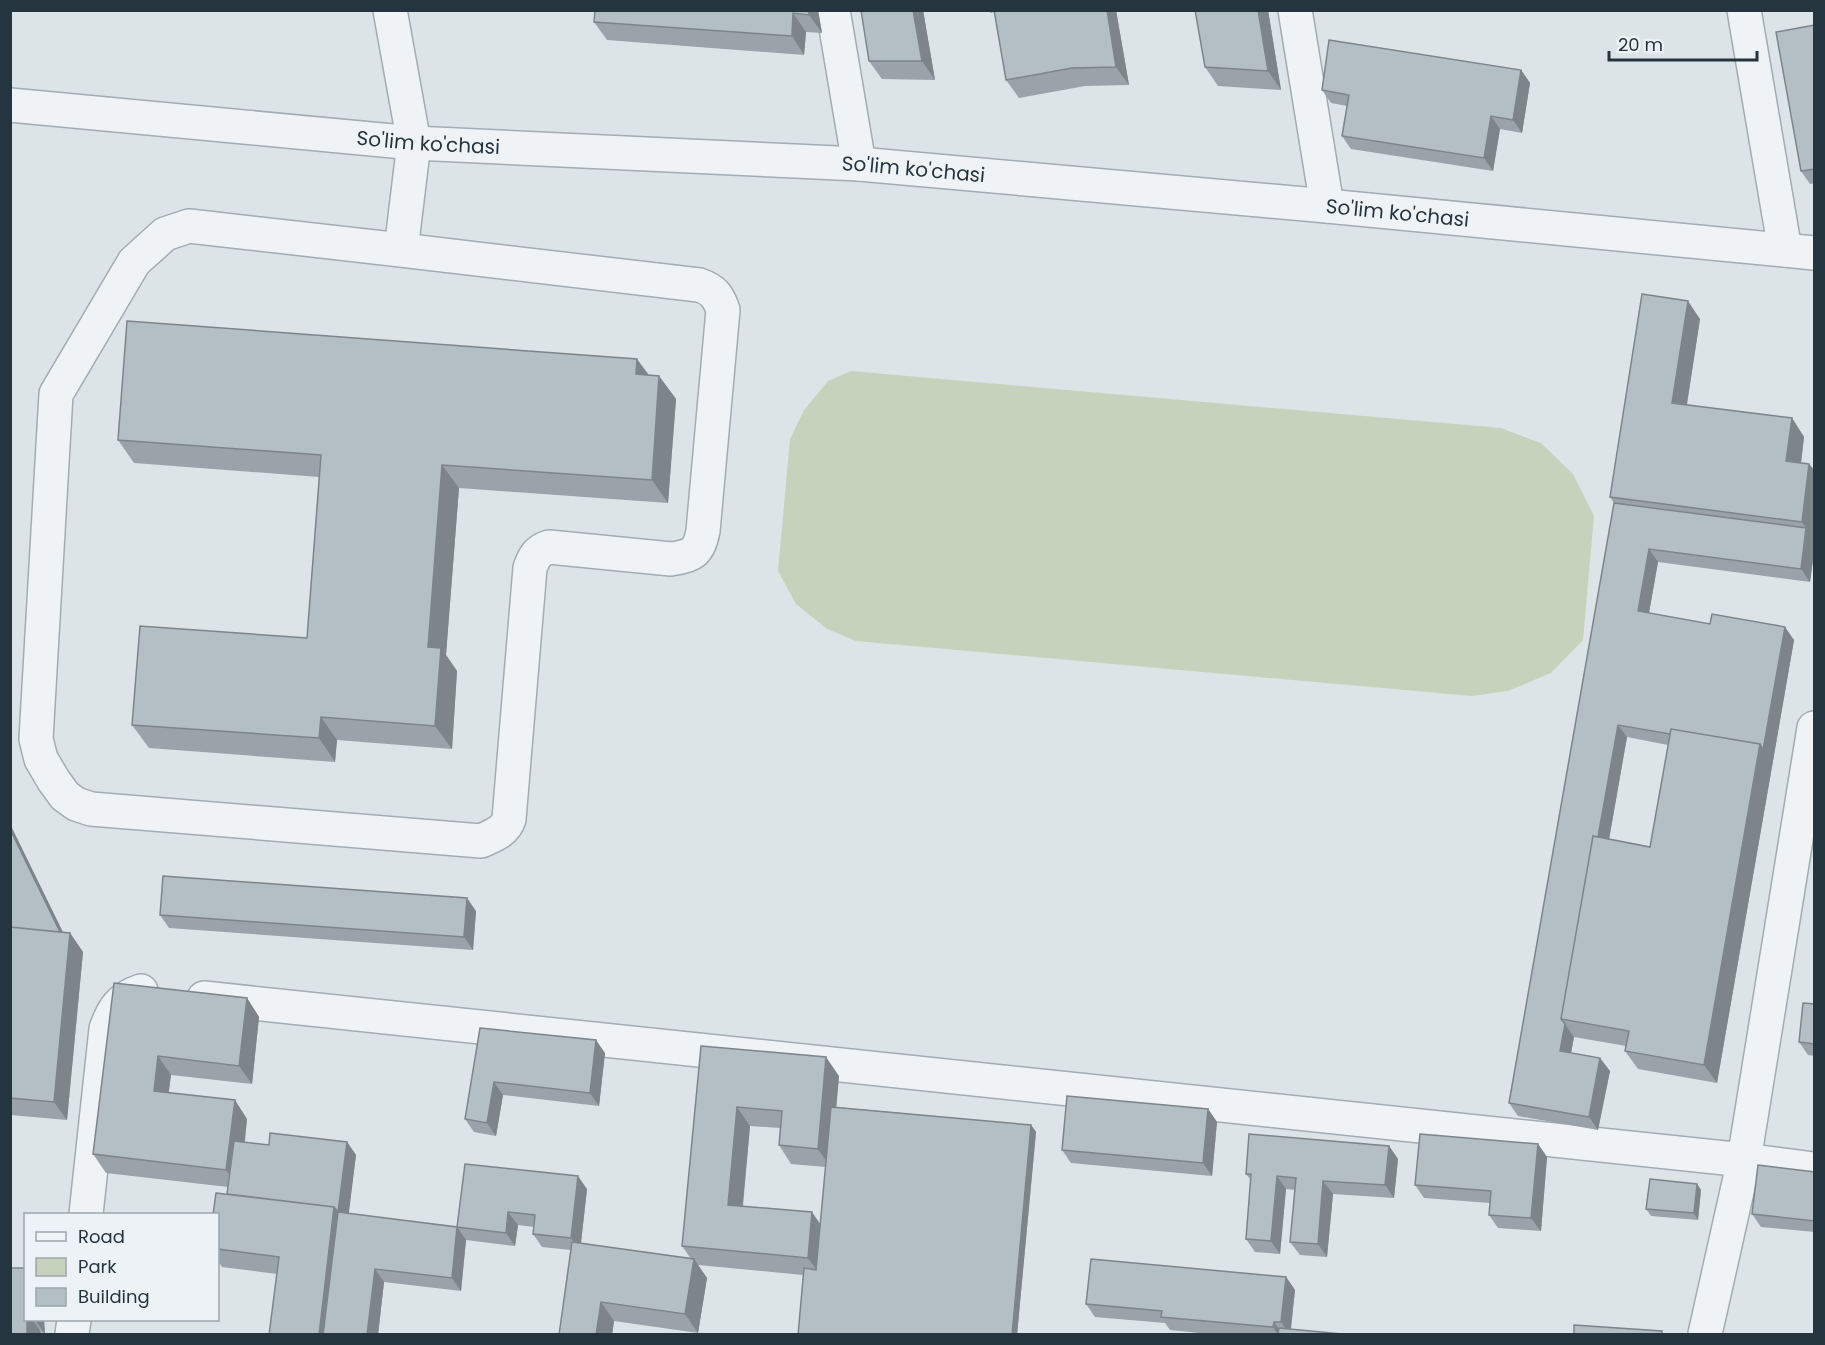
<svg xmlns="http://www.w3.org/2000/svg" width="1825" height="1345" font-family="Poppins,sans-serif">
  <rect width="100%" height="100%" fill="#dde4e8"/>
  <path fill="#c7d2bd" d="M851 371 1501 428 1541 443 1573 474 1594 516 1583 640 1551 673 1508 691 1472 696 856 641 827 629 796 604 778 571 790 439 804 410 828 381Z"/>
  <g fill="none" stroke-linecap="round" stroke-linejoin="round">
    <defs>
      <g id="minor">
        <path d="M390 10 414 143 401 250 699 285C714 290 718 296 723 310L703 531C699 552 693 556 671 559L549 547C537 551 534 557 530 568L509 819C505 832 492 836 481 841L91 809 76 804 65 796 54 781 41 759 36 739 56 394 134 262 165 234 189 226 401 250"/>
        <path d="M833 10 859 164"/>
        <path d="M1295 10 1327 206"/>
        <path d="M1744 10 1785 250"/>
        <path id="s1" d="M10 105 414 143 859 164 1327 206 1814 253"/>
        <path d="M204 998 1744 1160 1814 1169"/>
        <path d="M86 1214 106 1029C113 1009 120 998 141 991"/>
        <path d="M72 1334 74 1320"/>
        <path d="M1705 1334 1744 1160 1814 728"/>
      </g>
    </defs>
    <use href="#minor" stroke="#a2acb2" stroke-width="36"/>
    <use href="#minor" stroke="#f0f3f6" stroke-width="33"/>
  </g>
  <path fill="#9aa3a9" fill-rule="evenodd" d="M595 10H818L822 33 806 32 804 55 607 40 594 22Z
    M923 10 935 80 882 79 869 61Z
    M986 10H1116L1129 85 1085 86 1019 98 1006 80 994 12 991 13Z
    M1268 10 1281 90 1218 86 1205 67Z
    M1815 25V183L1810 184 1801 171Z
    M1521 70 1530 83 1522 133 1500 129 1493 171 1351 149 1342 136 1347 106 1331 103 1322 90Z
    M1700 319 1687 405 1792 418 1804 437 1801 463 1809 464 1815 471V545L1810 582 1658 562 1649 613 1794 640 1717 1083 1638 1069 1625 1051 1626 1046 1574 1037 1571 1053 1610 1071 1598 1130 1518 1116 1509 1103 1614 503 1610 497ZM1627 737 1668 745 1650 847 1609 839Z
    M649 375 659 376 676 399 668 503 459 488 446 655 457 671 452 749 337 740 335 762 149 748 132 725 307 638 319 477 134 463 118 440Z
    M10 824 63 932 70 933 83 952 67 1120 10 1115Z
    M476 911 473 950 169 928 160 915Z
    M114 983 247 998 259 1017 252 1084 171 1075 169 1092 247 1119 245 1142 269 1145 347 1142 356 1155 348 1214 457 1227 587 1189 581 1243 691 1259 682 1246 701 1046 839 1076 836 1107 1031 1125 1036 1132 1017 1335H798L803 1275 698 1265 707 1278 698 1333 614 1321 612 1335H559L571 1250 542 1247 533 1234 534 1227 518 1225 515 1246 466 1240 461 1291 384 1282 378 1335H269L277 1274 222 1267 218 1261V1215L227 1194 228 1187 106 1173 93 1154ZM750 1126 780 1128 779 1145 791 1164 826 1167 820 1224 743 1206Z
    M1815 1004V1056L1808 1055 1799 1042Z
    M480 1028 605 1053 599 1106 503 1095 496 1136 474 1132 465 1119Z
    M1208 1109 1217 1122 1212 1176 1071 1163 1062 1150Z
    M1538 1144 1547 1157 1541 1231 1498 1228 1489 1215 1490 1203 1424 1198 1415 1185Z
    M1389 1146 1398 1159 1394 1198 1333 1194 1327 1257 1300 1255 1290 1242 1295 1190 1286 1189 1280 1254 1255 1252 1246 1239 1251 1180 1246 1174Z
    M1815 1172V1232L1761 1227 1752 1214Z
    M1697 1184 1701 1190 1698 1220 1651 1216 1646 1209Z
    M1286 1277 1295 1290 1291 1329 1343 1335H1219L1170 1330 1165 1323 1095 1317 1086 1304Z
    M26 1320H44L45 1334 43 1333Z"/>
  <path fill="#7d858a" d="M808 10H818L822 33 809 15Z
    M913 10H923L935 80 922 61Z
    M1107 10H1116L1129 85 1116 67Z
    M1258 10H1268L1281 90 1268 71Z
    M793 13 806 32 804 55 792 36Z
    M1521 70 1530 83 1522 133 1513 120Z
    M1491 116 1500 129 1493 171 1484 158Z
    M1688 301 1700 319 1684 422 1672 403Z
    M637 359 654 382 636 374Z
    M659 376 676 399 668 503 652 480Z
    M1792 418 1804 437 1799 480 1786 461Z
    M1809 464 1815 471V545L1810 582 1801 569 1806 528 1802 522Z
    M442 465 459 488 446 655 457 671 452 749 435 726 428 647Z
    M1649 549 1658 562 1647 624 1638 611Z
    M1785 627 1794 640 1717 1083 1704 1065 1760 744Z
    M321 717 337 740 335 762 319 738Z
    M1618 725 1627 737 1577 1022 1566 1020Z
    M10 824 69 945 70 933 83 952 67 1120 54 1102 62 938 10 829Z
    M467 898 476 911 473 950 464 937Z
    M247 998 259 1017 252 1084 239 1066Z
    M1565 1024 1574 1037 1569 1064 1560 1051Z
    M596 1040 605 1053 599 1106 590 1093Z
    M158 1056 171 1075 166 1109 154 1091Z
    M826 1057 839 1076 831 1168 818 1149Z
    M1600 1058 1610 1071 1598 1130 1589 1117Z
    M494 1082 503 1095 496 1136 487 1123Z
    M235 1100 247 1119 239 1188 226 1170Z
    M737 1107 750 1126 741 1223 728 1205Z
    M1208 1109 1217 1122 1212 1176 1203 1163Z
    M1031 1125 1036 1132 1017 1335H1012Z
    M347 1142 356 1155 334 1335H319L334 1207Z
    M1538 1144 1547 1157 1541 1231 1531 1218Z
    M1389 1146 1398 1159 1394 1198 1385 1185Z
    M578 1176 587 1189 580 1251 571 1238Z
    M1277 1176 1286 1189 1280 1254 1271 1241Z
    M1323 1181 1333 1194 1327 1257 1318 1244Z
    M1697 1184 1701 1190 1698 1220 1694 1213Z
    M508 1212 518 1225 515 1246 506 1233Z
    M812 1212 825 1231 821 1276 808 1258Z
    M457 1227 466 1240 461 1291 452 1278Z
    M694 1259 707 1278 698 1333 685 1314Z
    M375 1269 384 1282 378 1335H367Z
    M1286 1277 1295 1290 1290 1335 1281 1322Z
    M601 1302 614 1321 612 1335H596Z
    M27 1320H33L43 1335H27Z
    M35 1320H44L45 1334Z
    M1274 1322 1283 1335H1278L1273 1327Z"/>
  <path fill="#b3bec5" stroke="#7d858a" stroke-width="1.5" d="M595 10H808L809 15 793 13 792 36 594 22Z
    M861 10H913L922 61H869Z
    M994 10H1107L1116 67 1072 68 1006 80Z
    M1195 10H1258L1268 71 1205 67Z
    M1815 25V169L1801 171 1776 32Z
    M1329 40 1521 70 1513 120 1491 116 1484 158 1342 136 1349 95 1322 90Z
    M1642 294 1688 301 1672 403 1792 418 1786 461 1809 464 1802 522 1610 497Z
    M127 321 637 359 636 374 659 376 652 480 442 465 428 647 441 648 435 726 321 717 319 738 132 725 140 626 307 638 321 455 118 440Z
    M1614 503 1806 528 1801 569 1649 549 1638 611 1710 624 1712 614 1785 627 1763 750 1760 744 1671 729 1670 734 1618 725 1598 837 1593 836 1561 1019 1565 1024 1560 1051 1600 1058 1589 1117 1509 1103Z
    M1671 729 1760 744 1704 1065 1625 1051 1629 1031 1561 1019 1593 836 1650 847Z
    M10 829 60 932 10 927Z
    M163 876 467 898 464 937 160 915Z
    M10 927 70 933 54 1102 10 1098Z
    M114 983 247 998 239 1066 158 1056 154 1091 235 1100 226 1170 93 1154Z
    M1803 1003 1815 1004V1044L1799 1042Z
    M480 1028 596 1040 590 1093 494 1082 487 1123 465 1119Z
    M701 1046 826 1057 818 1149 779 1145 782 1111 737 1107 728 1205 812 1212 808 1258 682 1246Z
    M1067 1096 1208 1109 1203 1163 1062 1150Z
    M831 1107 1031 1125 1012 1335H798L804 1268 816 1270Z
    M270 1133 347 1142 338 1212 334 1207 227 1194 234 1141 269 1145Z
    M1249 1134 1389 1146 1385 1185 1323 1181 1318 1244 1290 1242 1296 1178 1277 1176 1271 1241 1246 1239 1251 1174H1246Z
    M1420 1134 1538 1144 1531 1218 1489 1215 1491 1191 1415 1185Z
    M465 1164 578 1176 571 1238 533 1234 535 1215 508 1212 506 1233 457 1227Z
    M1758 1165 1815 1172V1221L1752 1214Z
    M1650 1179 1697 1184 1694 1213 1646 1209Z
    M216 1193 334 1207 319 1335H269L279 1257 218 1249V1215H213Z
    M338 1212 457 1227 452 1278 375 1269 367 1335H323Z
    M572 1242 694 1259 685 1314 601 1302 596 1335H559Z
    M1091 1259 1286 1277 1281 1322H1274L1273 1327 1161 1317 1162 1311 1086 1304Z
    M10 1268H25L26 1320H27V1335H10Z
    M1574 1325 1662 1331V1335H1574Z
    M1279 1328 1342 1334V1335H1278Z"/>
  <g text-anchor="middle" stroke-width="4.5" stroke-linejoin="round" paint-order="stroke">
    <g font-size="20" fill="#25353f" stroke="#ecf2f5">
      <text dy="7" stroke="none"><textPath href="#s1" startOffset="420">So'lim ko'chasi</textPath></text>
      <text dy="7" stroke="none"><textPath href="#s1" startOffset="906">So'lim ko'chasi</textPath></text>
      <text dy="7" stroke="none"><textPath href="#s1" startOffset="1392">So'lim ko'chasi</textPath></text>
    </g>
  </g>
  <rect width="1825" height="1345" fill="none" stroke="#25353f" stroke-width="24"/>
  <rect x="24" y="1213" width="195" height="108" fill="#ecf2f5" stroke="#9ca6ac" stroke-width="1.5"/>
  <rect x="36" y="1232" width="30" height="9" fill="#f0f3f6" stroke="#9ca6ac" stroke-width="1.5"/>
  <text x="78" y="1243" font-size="18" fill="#25353f">Road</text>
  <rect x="36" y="1258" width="30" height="18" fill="#c7d2bd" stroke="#9ca6ac" stroke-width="1.5"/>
  <text x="78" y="1273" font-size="18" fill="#25353f">Park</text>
  <rect x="36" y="1288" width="30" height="18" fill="#b3bec5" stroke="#9ca6ac" stroke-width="1.5"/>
  <text x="78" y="1303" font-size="18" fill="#25353f">Building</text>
  <path d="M1609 51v9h148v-9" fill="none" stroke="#25353f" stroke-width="3"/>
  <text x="1618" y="51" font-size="18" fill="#25353f" stroke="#ecf2f5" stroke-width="4.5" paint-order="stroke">20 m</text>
</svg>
